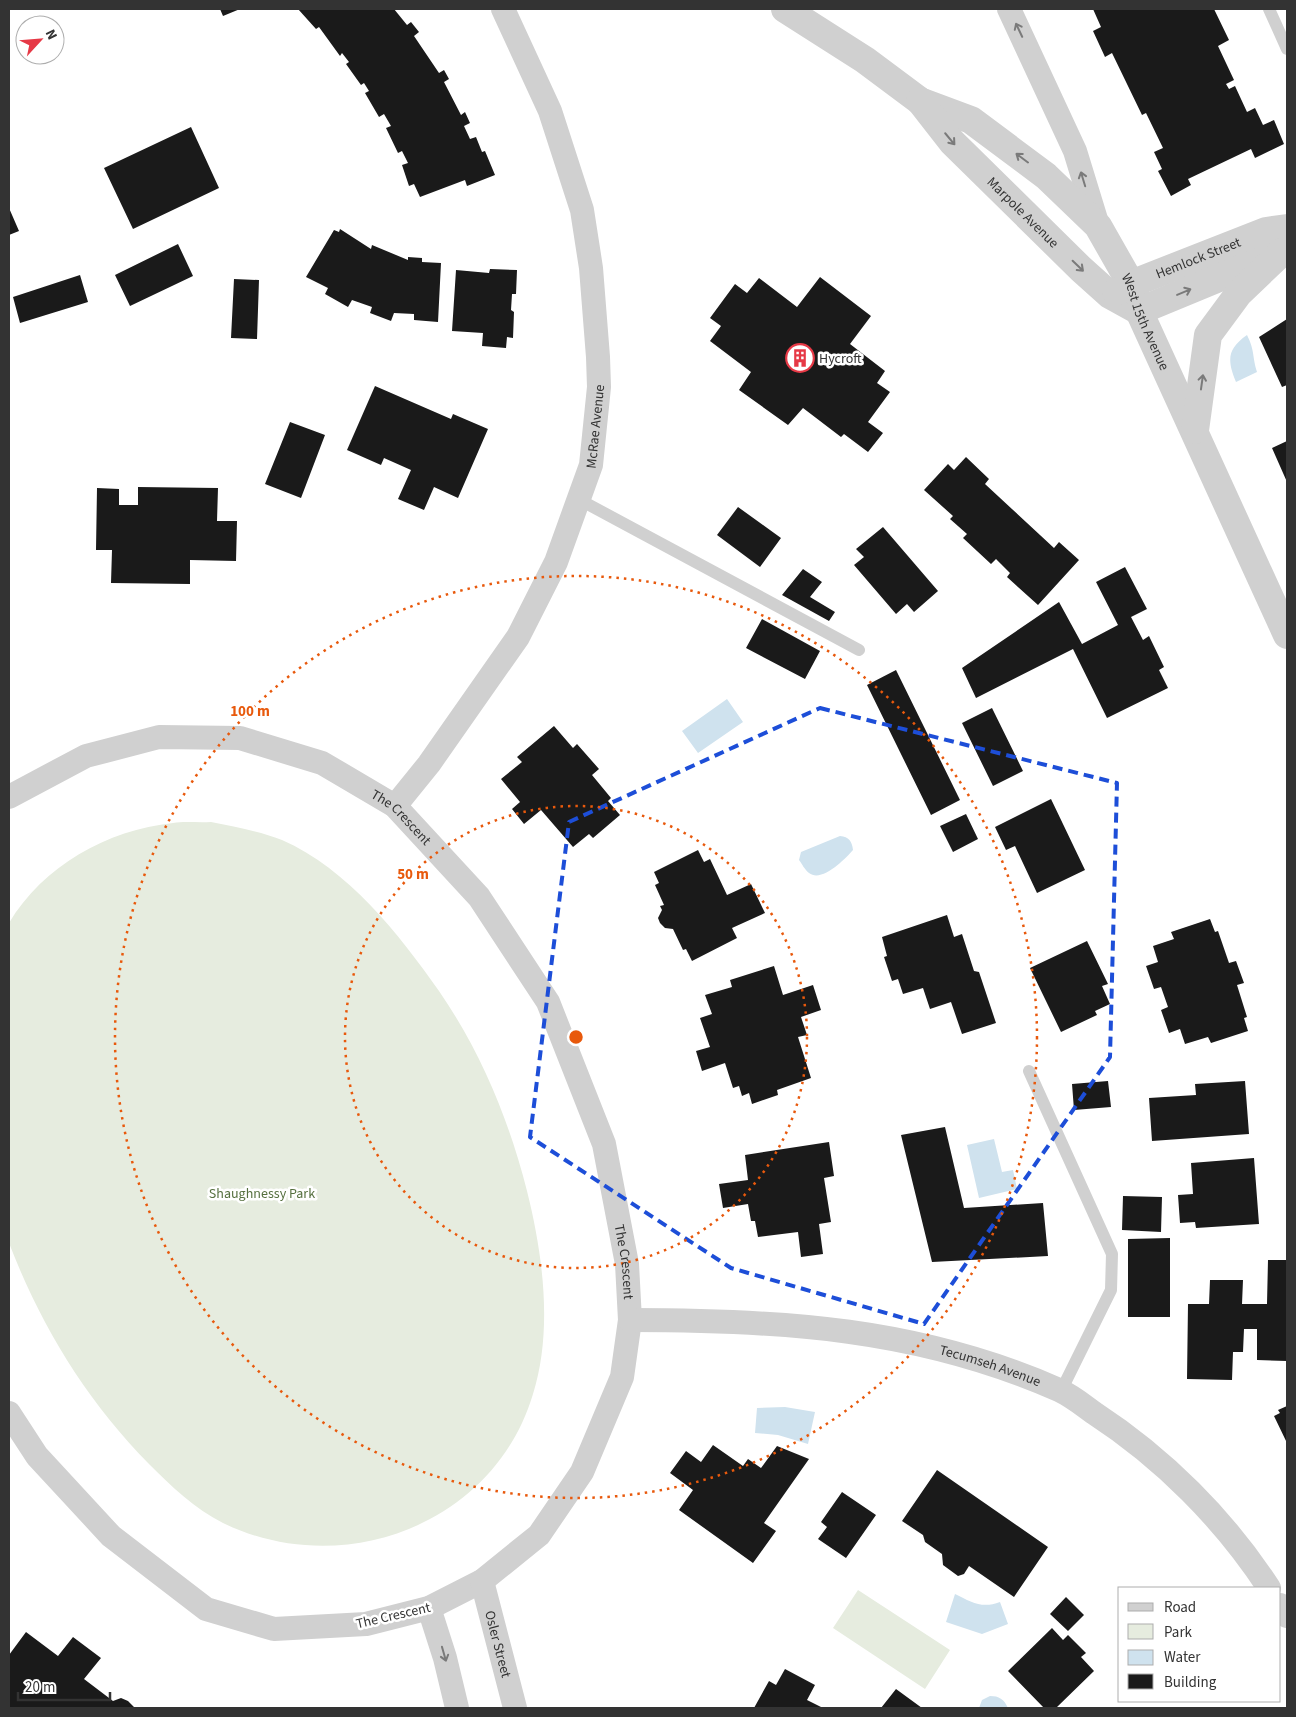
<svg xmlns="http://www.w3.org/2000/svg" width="1296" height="1717" font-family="'Source Sans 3',sans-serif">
  <rect width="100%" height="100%" fill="#fff"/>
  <path fill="#e6ecdf" d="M211 822C235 827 259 831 282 840 348 869 399 934 439 991 481 1052 509 1120 527 1191 543 1255 553 1330 533 1394 494 1525 342 1581 223 1523 195 1509 171 1486 149 1464 86 1400 41 1326 9 1243V923C43 866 107 830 173 823 185 821 198 823 211 822Z
    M858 1590 950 1650 925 1689 833 1628Z"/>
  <path fill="#cfe2ee" d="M1247 335C1255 351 1252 356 1257 372L1236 382C1227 360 1227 349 1247 335Z
    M727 699 743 722 698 753 682 731Z
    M840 836C849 837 852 841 853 850 845 859 822 883 809 873 805 870 802 864 799 860L801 852Z
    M994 1139 1002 1172 1013 1170 1017 1189 979 1198 967 1145Z
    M785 1407 815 1412 808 1444 778 1435 755 1433 757 1408Z
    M955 1594C971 1602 982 1609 1000 1602L1008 1624 982 1634 946 1622Z
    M990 1696C999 1696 1004 1699 1008 1708H979L982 1700Z"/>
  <path fill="#1a1a1a" d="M220 9H240L223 16Z
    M298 9H394L407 25 411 22 419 32 414 36 439 73 444 70 449 79 444 82 461 115 465 112 470 123 464 126 470 139 476 137 482 152 485 151 495 175 467 186 465 180 420 197 414 184 409 186 402 165 408 163 402 151 398 153 386 128 391 126 384 114 379 117 365 93 369 91 364 83 361 85 346 64 349 62 342 53 340 56 319 27 316 29Z
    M1093 9H1214L1229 40 1218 46 1234 80 1226 84 1229 89 1235 86 1247 112 1255 108 1263 125 1274 120 1284 144 1255 158 1251 149 1188 179 1191 185 1171 196 1158 171 1162 169 1154 152 1163 148 1146 113 1142 115 1112 53 1105 57 1093 31 1101 27Z
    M191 127 219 188 133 229 104 168Z
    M9 208 19 231 9 235Z
    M340 229 371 249 372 245 408 260V257L422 258V262L441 263 438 322 414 320V314L394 313 391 321 370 313 372 307 352 300 348 307 325 294 328 288 306 277 334 230 339 232Z
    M178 244 193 276 130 306 115 275Z
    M490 269 517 270 516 294H512L511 310 514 312 513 338 507 337 506 348 482 346 483 333 452 331 456 270 489 273Z
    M80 275 88 302 20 323 13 297Z
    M820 277 871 316 850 344 885 371 877 383 890 392 868 422 883 433 868 452 844 434 841 437 803 408 788 425 739 390 751 372 710 341 721 326 710 318 735 284 747 293 759 278 797 307Z
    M234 279 259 280 257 339 231 338Z
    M1287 319V385L1282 387 1259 337Z
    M375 386 451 419 453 414 488 429 458 498 434 487 424 510 398 499 411 470 384 458 381 465 347 450Z
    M290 422 325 435 301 498 265 484Z
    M1287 441V482L1272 448Z
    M966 457 989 479 985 484 1054 548 1059 542 1079 560 1038 605 1007 577 1010 573 996 559 991 564 963 538 967 534 950 519 953 516 924 490 948 464 954 470Z
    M138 487 218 488 217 521H237L236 561 190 560V584L111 583 112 550H96L97 488 119 489V505H138Z
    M738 507 781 538 760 567 717 535Z
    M883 527 938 591 914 612 907 604 896 614 854 565 864 557 856 549Z
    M1125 567 1147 609 1131 617 1143 640 1149 636 1164 667 1159 670 1168 688 1107 718 1073 649 976 698 962 668 1059 602 1082 644 1118 625 1096 582Z
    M803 569 822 582 810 597 835 612 829 621 782 595Z
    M762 619 820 651 805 679 746 648Z
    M896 670 960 800 931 815 867 685Z
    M992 708 1023 771 993 786 962 723Z
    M554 726 573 748 577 744 599 769 592 775 611 798 608 801 620 815 593 838 589 834 573 847 541 810 524 824 512 809 520 802 501 779 522 762 517 757Z
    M1051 799 1085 870 1037 893 1015 846 1006 850 995 827Z
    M966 814 978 839 953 852 940 826Z
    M698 850 704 862 710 859 727 895 751 884 765 913 732 928 737 938 692 961 686 949 683 950 673 929 665 928 660 923 658 918 662 910 660 906 664 905 655 885 659 883 654 872Z
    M947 915 954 937 962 934 974 971 979 972 996 1023 962 1034 951 1002 930 1009 923 988 903 994 898 979 892 981 884 957 887 956 882 937Z
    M1210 919 1215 932 1218 931 1229 963 1236 961 1244 983 1237 985 1247 1017 1244 1018 1248 1031 1211 1043 1208 1037 1185 1044 1180 1029 1169 1033 1161 1010 1168 1007 1161 987 1154 989 1146 966 1158 962 1153 946 1174 939 1171 932Z
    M1087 941 1108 984 1102 986 1110 1004 1095 1011 1097 1015 1061 1032 1030 968Z
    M774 966 783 995 813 985 821 1010 801 1017 807 1035 798 1037 811 1078 777 1090 778 1095 752 1104 749 1093 742 1096 739 1086 733 1088 725 1063 702 1071 696 1051 710 1047 700 1018 712 1014 705 995 732 987 730 980Z
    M1108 1081 1111 1107 1074 1110 1072 1084Z
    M1245 1081 1249 1134 1152 1141 1149 1098 1196 1095 1195 1084Z
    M945 1127 964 1208 1043 1203 1048 1256 932 1262 901 1135Z
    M829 1142 834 1176 824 1178 831 1222 819 1224 823 1254 801 1257 798 1232 758 1237 755 1221H751L748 1204 723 1208 719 1184 748 1180 745 1155Z
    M1254 1158 1259 1224 1196 1228 1195 1222 1180 1223 1178 1195 1193 1194 1191 1163Z
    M1123 1196 1162 1197 1161 1232 1122 1230Z
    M1170 1238V1317H1128V1239Z
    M1268 1260H1287V1361L1257 1360V1329H1244L1243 1352H1233L1232 1380 1187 1379 1188 1304H1209L1210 1280H1243L1242 1304H1267Z
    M1287 1406V1443L1274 1416 1280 1413 1278 1410Z
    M713 1445 743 1466 748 1459 761 1468 777 1446 809 1459 764 1523 776 1531 753 1563 679 1510 693 1490 670 1473 686 1451 701 1462Z
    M937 1470 1048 1547 1014 1597 969 1566 964 1574 958 1576 943 1565 942 1554 925 1542 923 1535 902 1521Z
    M842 1492 876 1515 846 1558 818 1539 827 1527 821 1522Z
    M1066 1597 1084 1615 1068 1631 1050 1614Z
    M1052 1628 1063 1640 1068 1635 1086 1653 1081 1657 1094 1671 1056 1708H1044L1008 1671Z
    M26 1632 58 1656 73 1637 101 1658 84 1679 113 1701 121 1698 128 1701 135 1708H9V1655Z
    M785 1669 815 1685 807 1700 823 1708H754L769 1681 776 1685Z
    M896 1689 922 1708H881Z"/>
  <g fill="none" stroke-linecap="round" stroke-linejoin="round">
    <path stroke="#d0d0d0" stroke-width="12" d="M1269 9 1287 49
      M580 500 859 650
      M1029 1071 1112 1254 1111 1290 1061 1391"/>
    <g stroke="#d0d0d0" stroke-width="24">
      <path d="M1009 9 1075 151 1098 226"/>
      <path id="s1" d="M9 797 86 756 159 737 240 738 322 763 395 806 479 897 548 1002 604 1144 627 1264 630 1320 622 1377 582 1472 539 1535 482 1581 429 1608 366 1624 274 1629 206 1609 111 1536 37 1456 9 1413"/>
      <path id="s2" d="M395 806 429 764 518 637 556 562 591 465 599 387 598 357 591 268 582 210 550 111 503 9"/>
      <path id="s3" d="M630 1320C781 1320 919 1328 1059 1390 1072 1396 1083 1405 1094 1413 1163 1458 1224 1519 1269 1588"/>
      <path id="s4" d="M482 1581 515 1708"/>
      <path d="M1280 1605 1287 1616"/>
      <path d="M429 1608 445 1658 457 1708"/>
    </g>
    <g stroke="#d0d0d0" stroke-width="28">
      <path id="s5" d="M785 9 865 60 920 101 971 120 1046 176 1098 226 1131 284 1139 311 1287 635"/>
      <path id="s6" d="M920 101 952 142 1081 269 1110 295 1139 311"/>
      <path id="s7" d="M1116 292 1131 284 1266 231 1287 228"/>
      <path d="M1139 311 1270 257"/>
      <path d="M1195 430 1208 335 1239 293 1282 252"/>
    </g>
  </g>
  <defs><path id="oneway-shaft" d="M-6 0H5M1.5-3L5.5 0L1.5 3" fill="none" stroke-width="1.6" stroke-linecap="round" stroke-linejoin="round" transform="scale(1.25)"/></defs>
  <g stroke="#7a7a7a">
    <use href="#oneway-shaft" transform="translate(1019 30) rotate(-115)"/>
    <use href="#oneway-shaft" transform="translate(950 139) rotate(50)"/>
    <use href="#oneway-shaft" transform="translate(1022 158) rotate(-143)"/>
    <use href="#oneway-shaft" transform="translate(1083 179) rotate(-107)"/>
    <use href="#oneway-shaft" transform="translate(1078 266) rotate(44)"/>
    <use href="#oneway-shaft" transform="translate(1184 292) rotate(-23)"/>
    <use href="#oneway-shaft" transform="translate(1202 382) rotate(-82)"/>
    <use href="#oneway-shaft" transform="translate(444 1654) rotate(74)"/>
  </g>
  <path fill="none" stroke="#1d4ed8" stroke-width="4" stroke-dasharray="10 6" stroke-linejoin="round" d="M820 708 1117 783 1110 1057 924 1324 731 1268 530 1137 569 822Z"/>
  <g fill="none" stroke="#e8590c" stroke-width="2.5" stroke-dasharray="2.5 5">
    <circle cx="576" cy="1037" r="231"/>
    <circle cx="576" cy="1037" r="461"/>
  </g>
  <defs>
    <symbol id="building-ring" viewBox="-11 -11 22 22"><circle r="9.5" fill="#fff" stroke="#e63946" stroke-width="1.5"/><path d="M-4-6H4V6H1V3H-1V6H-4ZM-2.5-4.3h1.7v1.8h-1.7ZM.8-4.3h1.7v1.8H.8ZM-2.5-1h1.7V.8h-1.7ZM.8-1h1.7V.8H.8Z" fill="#e63946"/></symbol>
  </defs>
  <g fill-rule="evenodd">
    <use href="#building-ring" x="784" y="342" width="32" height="32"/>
  </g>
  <g text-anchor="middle" stroke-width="5" stroke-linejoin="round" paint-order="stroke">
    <g font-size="14" fill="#333" stroke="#fff">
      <text dy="5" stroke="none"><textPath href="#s6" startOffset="152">Marpole Avenue</textPath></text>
      <text dy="5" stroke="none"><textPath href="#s7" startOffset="89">Hemlock Street</textPath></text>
      <text dy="5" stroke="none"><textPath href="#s5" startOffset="491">West 15th Avenue</textPath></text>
      <text dy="5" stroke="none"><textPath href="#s2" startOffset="435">McRae Avenue</textPath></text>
      <text dy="5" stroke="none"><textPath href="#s1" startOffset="426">The Crescent</textPath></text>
      <text dy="5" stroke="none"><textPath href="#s1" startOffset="936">The Crescent</textPath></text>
      <text dy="5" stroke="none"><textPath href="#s3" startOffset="365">Tecumseh Avenue</textPath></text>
      <text transform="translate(393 1615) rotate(-13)" y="5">The Crescent</text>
      <text dy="5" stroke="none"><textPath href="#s4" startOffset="65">Osler Street</textPath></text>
    </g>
    <g font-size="14" fill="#333" stroke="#fff" text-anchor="start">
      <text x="819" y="363">Hycroft</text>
    </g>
    <g font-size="14" fill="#56703f" stroke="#fff">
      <text x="262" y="1198">Shaughnessy Park</text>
    </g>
  </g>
  <circle cx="576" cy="1037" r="8" fill="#e8590c" stroke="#fff" stroke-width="2.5"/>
  <g font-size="15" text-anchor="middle" font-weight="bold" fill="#e8590c" stroke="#fff" stroke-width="5" stroke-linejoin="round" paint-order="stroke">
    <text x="250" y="716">100 m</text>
    <text x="413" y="879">50 m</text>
  </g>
  <rect width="1296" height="1717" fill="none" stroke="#333333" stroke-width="20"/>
  <rect x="1118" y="1587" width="162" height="115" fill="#ffffff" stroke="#adadad"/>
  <rect x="1128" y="1603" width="25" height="8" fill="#d0d0d0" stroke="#adadad"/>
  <text x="1164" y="1612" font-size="15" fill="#333333">Road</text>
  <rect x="1128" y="1624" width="25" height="15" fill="#e6ecdf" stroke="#adadad"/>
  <text x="1164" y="1637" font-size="15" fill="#333333">Park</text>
  <rect x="1128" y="1650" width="25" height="15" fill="#cfe2ee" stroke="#adadad"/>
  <text x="1164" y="1662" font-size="15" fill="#333333">Water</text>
  <rect x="1128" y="1674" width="25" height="15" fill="#1a1a1a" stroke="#adadad"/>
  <text x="1164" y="1687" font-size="15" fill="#333333">Building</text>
  <g transform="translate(40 40) rotate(64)"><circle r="24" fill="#ffffff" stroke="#adadad"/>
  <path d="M0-4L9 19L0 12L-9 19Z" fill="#e63946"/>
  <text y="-8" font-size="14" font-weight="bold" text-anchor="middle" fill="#333333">N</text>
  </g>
  <path d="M18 1692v8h92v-8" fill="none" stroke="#333333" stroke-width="2.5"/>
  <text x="25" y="1692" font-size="15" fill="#333333" stroke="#ffffff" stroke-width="4" paint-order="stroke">20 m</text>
</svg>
